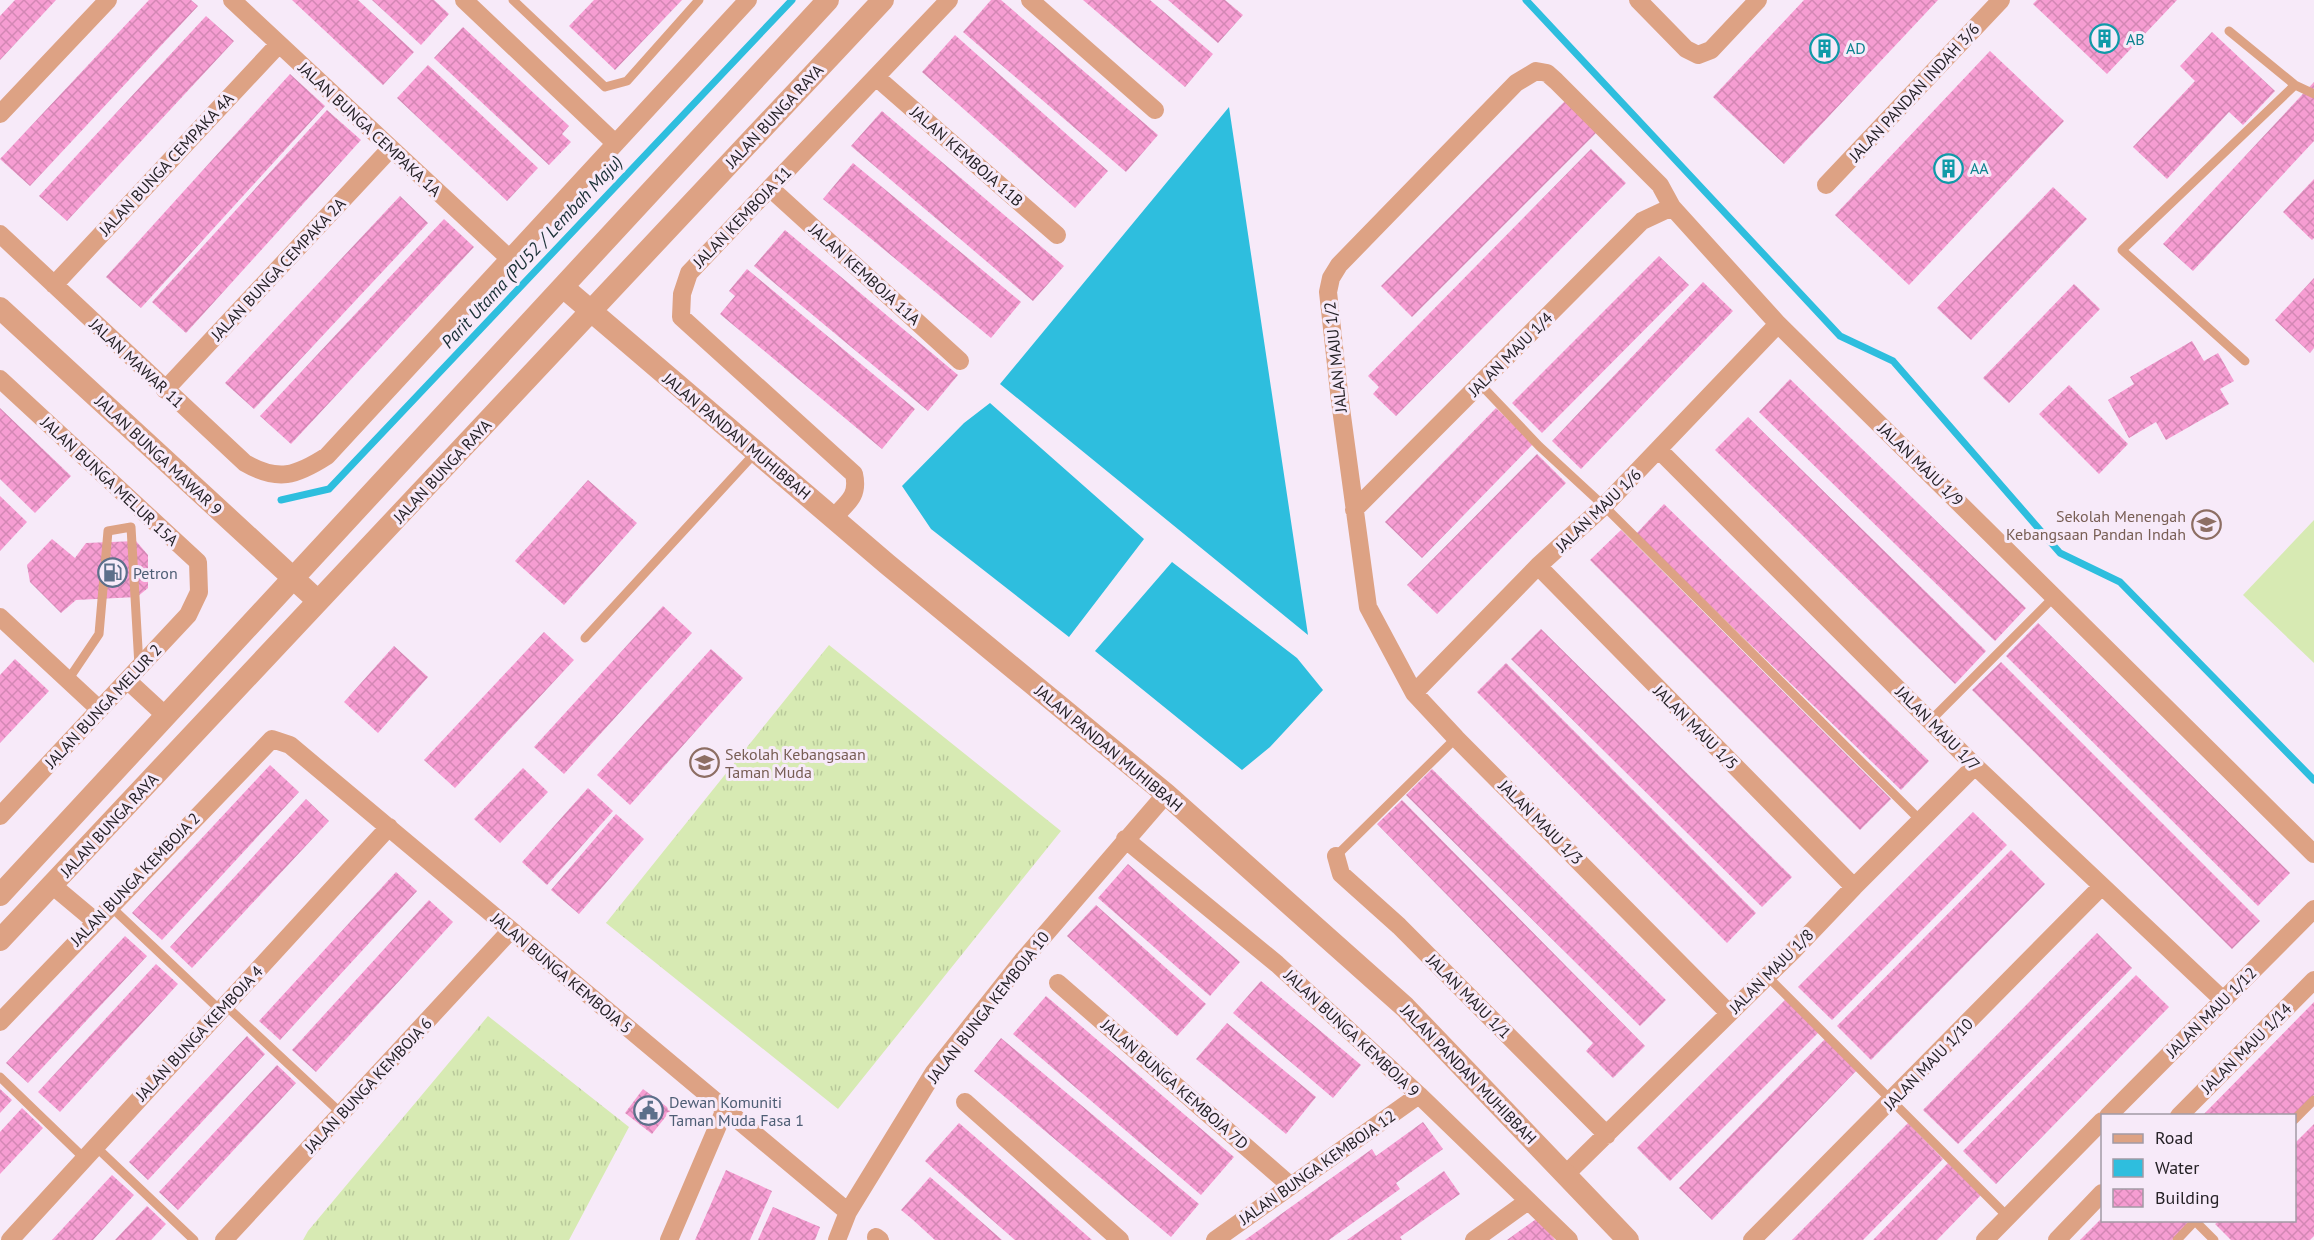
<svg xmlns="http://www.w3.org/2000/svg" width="2314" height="1240" font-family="'PT Sans',sans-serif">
  <defs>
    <pattern id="grass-tufts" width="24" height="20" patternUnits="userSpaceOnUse" patternTransform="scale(1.5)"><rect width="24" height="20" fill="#d7eab3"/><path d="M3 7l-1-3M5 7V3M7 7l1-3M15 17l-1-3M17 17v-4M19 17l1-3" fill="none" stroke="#b8c89a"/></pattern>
    <pattern id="building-cross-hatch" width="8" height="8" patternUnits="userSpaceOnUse" patternTransform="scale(1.5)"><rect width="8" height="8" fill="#f69dd2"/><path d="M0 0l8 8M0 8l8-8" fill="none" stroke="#d387b4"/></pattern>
  </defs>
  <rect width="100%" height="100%" fill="#f7eaf9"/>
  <path fill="url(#grass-tufts)" d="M829 645 1061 831 838 1109 606 923Z
    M488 1016 629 1127 569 1240H303L308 1231Z"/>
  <path fill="#d7eab3" d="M2314 520V663L2243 595Z"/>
  <path fill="#2ebede" d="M1229 107 1308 635 1000 384Z
    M990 403 1144 539 1069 637 931 529 902 486 964 423Z
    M1172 562 1297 658 1323 690 1270 747 1242 770 1095 651Z"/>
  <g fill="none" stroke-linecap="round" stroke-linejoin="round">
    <path stroke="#2ebede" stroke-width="7" d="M1526 0 1840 336 1893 361 2060 553 2120 582 2314 780
      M281 500 329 489 792 0"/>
  </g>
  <path fill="url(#building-cross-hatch)" d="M15 0H56L0 60V16Z
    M149 0H191L198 6 30 186 0 159Z
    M292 0H358L414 52 383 85Z
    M372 0H434L449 14 421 45Z
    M594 0H682L615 70 569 26Z
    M991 0H1001L1158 135 1126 172 963 32Z
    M1083 0H1150L1213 54 1185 87Z
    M1168 0H1225L1243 15 1218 43Z
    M1804 0H1938L1784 164 1713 97Z
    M2037 0H2177L2107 74 2033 4Z
    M206 16 234 41 67 221 39 196Z
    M463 27 569 126 562 134 571 142 549 165 434 58Z
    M2212 32 2275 91 2243 125 2229 112 2167 179 2133 147 2195 81 2180 66Z
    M955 35 1108 171 1075 208 922 72Z
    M1990 51 2064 121 1909 285 1835 215Z
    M428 65 538 168 507 201 397 98Z
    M290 74 325 106 141 308 106 277Z
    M2314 82V141L2193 271 2163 244Z
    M1569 97 1600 129 1412 317 1381 286Z
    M327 110 361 140 186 333 152 302Z
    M882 111 1064 266 1033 301 851 146Z
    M1591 149 1626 183 1396 416 1373 394 1379 387 1368 376Z
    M853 163 1021 302 991 338 823 199Z
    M2314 179V238L2312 240 2283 212Z
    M2053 187 2087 219 1971 340 1937 308Z
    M400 196 428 223 254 409 225 383Z
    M444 219 474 247 291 444 260 416Z
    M785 230 958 375 928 411 754 266Z
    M1659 256 1689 285 1542 433 1512 403Z
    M747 269 915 409 882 449 720 314 735 296 729 291Z
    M2314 278V348L2310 353 2275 320Z
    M1703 282 1733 311 1581 469 1552 441Z
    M2074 284 2100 309 2009 403 1983 378Z
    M2192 341 2204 361 2218 353 2234 381 2220 389 2229 404 2166 440 2156 422 2129 438 2108 400 2134 384 2130 377Z
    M1790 379 2026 608 1995 641 1759 412Z
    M2069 385 2128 444 2099 474 2039 414Z
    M0 408 71 476 35 513 0 479Z
    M1496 408 1533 444 1422 558 1385 522Z
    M1748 417 1986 651 1955 684 1715 450Z
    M1537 454 1566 483 1437 614 1407 585Z
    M588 480 637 523 564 605 515 561Z
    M0 496 27 522 0 551Z
    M1664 504 1929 761 1901 790 1636 534Z
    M1621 530 1891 799 1860 830 1590 560Z
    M52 539 75 558 86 543 136 541 148 555V588L137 597 76 600 61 613 30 582 27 565Z
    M663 606 692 633 564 774 534 747Z
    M2038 623 2290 873 2258 906 2006 656Z
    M1541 629 1792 877 1762 907 1511 659Z
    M544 632 574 660 455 788 424 760Z
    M394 646 428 677 378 733 344 702Z
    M711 649 743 678 630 805 597 775Z
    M15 659 49 691 0 743V675Z
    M2001 662 2260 921 2232 949 1972 690Z
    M1506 663 1756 913 1727 943 1477 692Z
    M270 765 299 792 162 940 132 913Z
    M523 768 548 792 500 843 474 819Z
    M1432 769 1666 1000 1640 1026 1406 795Z
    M588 788 613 811 547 885 522 862Z
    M306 799 329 821 192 968 170 947Z
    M1402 800 1645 1046 1613 1078 1586 1051 1593 1043 1377 824Z
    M1973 812 2007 845 1832 1020 1798 987Z
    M616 814 644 839 579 914 551 890Z
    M2011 850 2045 884 1871 1060 1837 1026Z
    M1128 864 1240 962 1210 996 1098 898Z
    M396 872 417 891 280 1040 259 1021Z
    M429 900 453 922 316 1072 292 1050Z
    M1096 905 1206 1004 1177 1036 1067 936Z
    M2097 933 2132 968 1958 1144 1923 1110Z
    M125 936 147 956 28 1083 6 1063Z
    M156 964 178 984 60 1112 38 1092Z
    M2136 975 2169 1007 1996 1184 1963 1151Z
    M1261 981 1361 1065 1333 1098 1233 1013Z
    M1046 996 1234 1157 1201 1195 1013 1034Z
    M1786 999 1819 1032 1670 1181 1637 1148Z
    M2314 1002V1095L2294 1116H2202Z
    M1227 1023 1316 1097 1286 1134 1196 1059Z
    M247 1036 265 1054 148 1180 129 1162Z
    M1001 1038 1199 1204 1171 1237 974 1071Z
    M1825 1039 1857 1070 1712 1220 1679 1188Z
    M277 1065 296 1083 178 1210 159 1192Z
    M0 1089 12 1100 0 1113Z
    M643 1089 671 1110 652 1134 625 1113Z
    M22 1108 43 1128 0 1174V1132Z
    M1423 1122 1443 1149 1396 1183 1400 1189 1329 1240H1245L1372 1149 1376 1156Z
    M959 1123 981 1142 1092 1240H1015L936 1171 925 1161Z
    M1908 1123 1943 1159 1863 1240H1792Z
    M2314 1124V1236L2310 1240H2231L2215 1224 2219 1221H2295V1143Z
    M1948 1163 1981 1195 1937 1240H1873Z
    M726 1170 772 1191 750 1240H695Z
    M1444 1171 1460 1194 1400 1237 1402 1240H1347Z
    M112 1175 134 1195 104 1228 93 1240H52Z
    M930 1177 952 1196 1002 1240H935L912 1219 901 1210Z
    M147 1206 166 1224 151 1240H115Z
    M773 1207 820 1227 815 1240H758Z
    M1539 1217 1555 1240H1507Z
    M2102 1218 2103 1221H2186L2189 1224 2172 1240H2080Z"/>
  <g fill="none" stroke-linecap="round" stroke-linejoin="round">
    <path stroke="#dda284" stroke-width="9" d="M513 0 605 87 627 81 699 0
      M2229 31 2295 85
      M2245 361 2122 250 2295 85 2314 94
      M1480 384 1539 446 1604 506 1920 820
      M585 638 756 452
      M68 680 99 634 108 531 131 527 139 666
      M1931 720 2055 596
      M1336 856 1456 738
      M110 906 220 1010
      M1767 976 2008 1217
      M225 1005 342 1114
      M0 1077 84 1158
      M2294 1120 2314 1100
      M95 1146 194 1240
      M2194 1220 2214 1240
      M2177 1240 2196 1220"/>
    <path stroke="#dda284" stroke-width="18" d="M232 0 509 258
      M464 0 615 143
      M1030 0 1155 110
      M1638 0 1686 49 1698 55 1711 50 1758 0
      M876 77 1057 235
      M0 114 108 0
      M1826 185 2001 0
      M770 188 960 361
      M0 234 245 463C278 482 296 476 327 456L748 0
      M54 285 279 44
      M0 379 198 562 199 592 188 615 0 816
      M165 390 391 148
      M1659 450 1975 766 2223 1000
      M1354 510 1642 221 1672 207
      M833 518C848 502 859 496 854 474L681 317 682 294 689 273 949 0
      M1538 566 1854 887
      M0 617 99 709
      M127 680 166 716
      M1414 693 1538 566 1604 506 1778 324
      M1125 839 1277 964 1419 1095 1569 1240
      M1336 856 1341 874 1399 926 1607 1135
      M52 885 95 921
      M1058 983 1291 1186
      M1729 1013 1456 738 1414 693 1368 607 1340 401 1328 292 1331 278 1339 265 1516 83 1536 71 1547 73 1556 81 1660 185 1672 207 1778 324 2314 854
      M0 1022 272 739 290 745 848 1212
      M965 1102 1120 1240
      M2108 1116 2314 909
      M2179 1116 2314 980
      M1565 1175 1794 950 1854 887 1975 766
      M876 1237 880 1240
      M10 1240 389 827
      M224 1240 511 930
      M669 1240 725 1109
      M837 1240 848 1212 934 1072 1022 961 1166 794
      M1215 1240 1419 1095
      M1474 1240 1528 1201
      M1752 1240 2101 887
      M1985 1240 2102 1121
      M2057 1240 2102 1193"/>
    <path stroke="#dda284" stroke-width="22" d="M563 287 887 564 1166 794 1405 1007 1628 1240
      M0 308 318 601
      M0 895 828 0
      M0 940 883 0"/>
  </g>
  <defs>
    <symbol id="building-ring" viewBox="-11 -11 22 22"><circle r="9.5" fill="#f7eaf9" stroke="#0f9aa8" stroke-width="1.5"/><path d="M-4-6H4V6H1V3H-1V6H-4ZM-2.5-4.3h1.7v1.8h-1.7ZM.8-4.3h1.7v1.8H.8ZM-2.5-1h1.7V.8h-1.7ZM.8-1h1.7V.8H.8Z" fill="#0f9aa8"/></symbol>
    <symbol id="school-ring" viewBox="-11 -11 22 22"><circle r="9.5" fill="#f7eaf9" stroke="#8d6e63" stroke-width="1.5"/><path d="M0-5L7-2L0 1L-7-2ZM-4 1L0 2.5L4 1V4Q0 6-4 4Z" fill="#8d6e63"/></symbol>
    <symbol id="fuel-ring" viewBox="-11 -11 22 22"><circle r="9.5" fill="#f7eaf9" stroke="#5c6f8a" stroke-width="1.5"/><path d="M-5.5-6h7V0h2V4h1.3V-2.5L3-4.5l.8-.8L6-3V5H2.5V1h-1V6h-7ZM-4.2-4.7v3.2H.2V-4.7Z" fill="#5c6f8a"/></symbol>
    <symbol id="civic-ring" viewBox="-11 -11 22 22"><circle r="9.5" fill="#f7eaf9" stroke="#5c6f8a" stroke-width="1.5"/><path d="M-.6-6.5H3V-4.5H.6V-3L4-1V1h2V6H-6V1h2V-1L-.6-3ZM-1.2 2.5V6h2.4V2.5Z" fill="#5c6f8a"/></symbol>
  </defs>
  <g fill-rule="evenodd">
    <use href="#building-ring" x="2088" y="22" width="33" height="33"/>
    <use href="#building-ring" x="1808" y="32" width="33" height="33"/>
    <use href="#building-ring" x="1932" y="152" width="33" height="33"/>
    <use href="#school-ring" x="2190" y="508" width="33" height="33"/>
    <use href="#fuel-ring" x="96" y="556" width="33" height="33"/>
    <use href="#school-ring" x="688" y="746" width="33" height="33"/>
    <use href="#civic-ring" x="632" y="1094" width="33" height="33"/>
  </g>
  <g text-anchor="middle" stroke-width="6" stroke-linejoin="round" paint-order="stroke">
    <g font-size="16" fill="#0d838f" stroke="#f7eaf9" text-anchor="start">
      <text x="2126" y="45">AB</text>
      <text x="1846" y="54">AD</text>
      <text x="1970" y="174">AA</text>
    </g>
    <g font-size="16" fill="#262227" stroke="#f7eaf9">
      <text transform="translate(1914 92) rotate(-47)" y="6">JALAN PANDAN INDAH 3/6</text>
      <text transform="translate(774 116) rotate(-47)" y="6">JALAN BUNGA RAYA</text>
      <text transform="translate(370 129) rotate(43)" y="6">JALAN BUNGA CEMPAKA 1A</text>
      <text transform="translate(967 156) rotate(41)" y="6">JALAN KEMBOJA 11B</text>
      <text transform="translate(166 164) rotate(-47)" y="6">JALAN BUNGA CEMPAKA 4A</text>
      <text transform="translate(742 217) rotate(-46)" y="6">JALAN KEMBOJA 11</text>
      <text transform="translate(278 269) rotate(-47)" y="6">JALAN BUNGA CEMPAKA 2A</text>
      <text transform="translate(865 274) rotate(42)" y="6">JALAN KEMBOJA 11A</text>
      <text transform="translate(1510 354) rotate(-45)" y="6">JALAN MAJU 1/4</text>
      <text transform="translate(1335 357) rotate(-96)" y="6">JALAN MAJU 1/2</text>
      <text transform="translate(137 363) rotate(43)" y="6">JALAN MAWAR 11</text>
      <text transform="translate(737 436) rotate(40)" y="6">JALAN PANDAN MUHIBBAH</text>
      <text transform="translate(159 455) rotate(43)" y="6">JALAN BUNGA MAWAR 9</text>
      <text transform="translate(1921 464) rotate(44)" y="6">JALAN MAJU 1/9</text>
      <text transform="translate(442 471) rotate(-47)" y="6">JALAN BUNGA RAYA</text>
      <text transform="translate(110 481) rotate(43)" y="6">JALAN BUNGA MELUR 15A</text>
      <text transform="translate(1598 510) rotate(-44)" y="6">JALAN MAJU 1/6</text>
      <text transform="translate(103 706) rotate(-47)" y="6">JALAN BUNGA MELUR 2</text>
      <text transform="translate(1696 727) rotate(45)" y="6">JALAN MAJU 1/5</text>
      <text transform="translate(1938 728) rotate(45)" y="6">JALAN MAJU 1/7</text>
      <text transform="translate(1109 748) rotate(40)" y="6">JALAN PANDAN MUHIBBAH</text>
      <text transform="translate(1541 822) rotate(45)" y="6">JALAN MAJU 1/3</text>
      <text transform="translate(109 825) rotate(-47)" y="6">JALAN BUNGA RAYA</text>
      <text transform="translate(135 879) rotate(-46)" y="6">JALAN BUNGA KEMBOJA 2</text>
      <text transform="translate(1771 971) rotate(-45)" y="6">JALAN MAJU 1/8</text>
      <text transform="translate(562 973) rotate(40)" y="6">JALAN BUNGA KEMBOJA 5</text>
      <text transform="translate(1469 996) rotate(45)" y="6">JALAN MAJU 1/1</text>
      <text transform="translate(988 1007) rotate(-52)" y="6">JALAN BUNGA KEMBOJA 10</text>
      <text transform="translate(2211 1012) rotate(-45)" y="6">JALAN MAJU 1/12</text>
      <text transform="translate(199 1033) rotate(-47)" y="6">JALAN BUNGA KEMBOJA 4</text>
      <text transform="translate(1352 1033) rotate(43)" y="6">JALAN BUNGA KEMBOJA 9</text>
      <text transform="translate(2246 1048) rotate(-45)" y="6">JALAN MAJU 1/14</text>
      <text transform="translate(1928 1064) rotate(-46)" y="6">JALAN MAJU 1/10</text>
      <text transform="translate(1469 1074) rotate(46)" y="6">JALAN PANDAN MUHIBBAH</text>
      <text transform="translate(1175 1084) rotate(41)" y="6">JALAN BUNGA KEMBOJA 7D</text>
      <text transform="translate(368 1085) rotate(-47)" y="6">JALAN BUNGA KEMBOJA 6</text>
      <text transform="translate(1317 1167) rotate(-35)" y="6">JALAN BUNGA KEMBOJA 12</text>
    </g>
    <g font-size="16" fill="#785e54" stroke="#f7eaf9" text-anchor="end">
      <text x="2186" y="522">Sekolah Menengah<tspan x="2186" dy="18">Kebangsaan Pandan Indah</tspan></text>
      <text x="725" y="760" text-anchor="start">Sekolah Kebangsaan<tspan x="725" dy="18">Taman Muda</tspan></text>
    </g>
    <g font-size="16" fill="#4e5e75" stroke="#f7eaf9" text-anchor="start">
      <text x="133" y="579">Petron</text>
      <text x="669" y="1108">Dewan Komuniti<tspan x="669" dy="18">Taman Muda Fasa 1</tspan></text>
    </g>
    <g font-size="18" font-style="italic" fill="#192f35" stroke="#f7eaf9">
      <text transform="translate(532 252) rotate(-47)" y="6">Parit Utama (PU52 / Lembah Maju)</text>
    </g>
  </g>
  <rect x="2101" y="1114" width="195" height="108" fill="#f7eaf9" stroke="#a39aa5" stroke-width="1.5"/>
  <rect x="2113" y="1134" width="30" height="9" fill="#dda284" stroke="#a39aa5" stroke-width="1.5"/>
  <text x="2155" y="1144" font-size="18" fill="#262227">Road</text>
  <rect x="2113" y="1159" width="30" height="18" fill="#2ebede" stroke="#a39aa5" stroke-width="1.5"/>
  <text x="2155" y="1174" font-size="18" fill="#262227">Water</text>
  <rect x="2113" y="1189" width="30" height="18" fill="url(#building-cross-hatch)" stroke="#a39aa5" stroke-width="1.5"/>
  <text x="2155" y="1204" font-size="18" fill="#262227">Building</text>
</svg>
